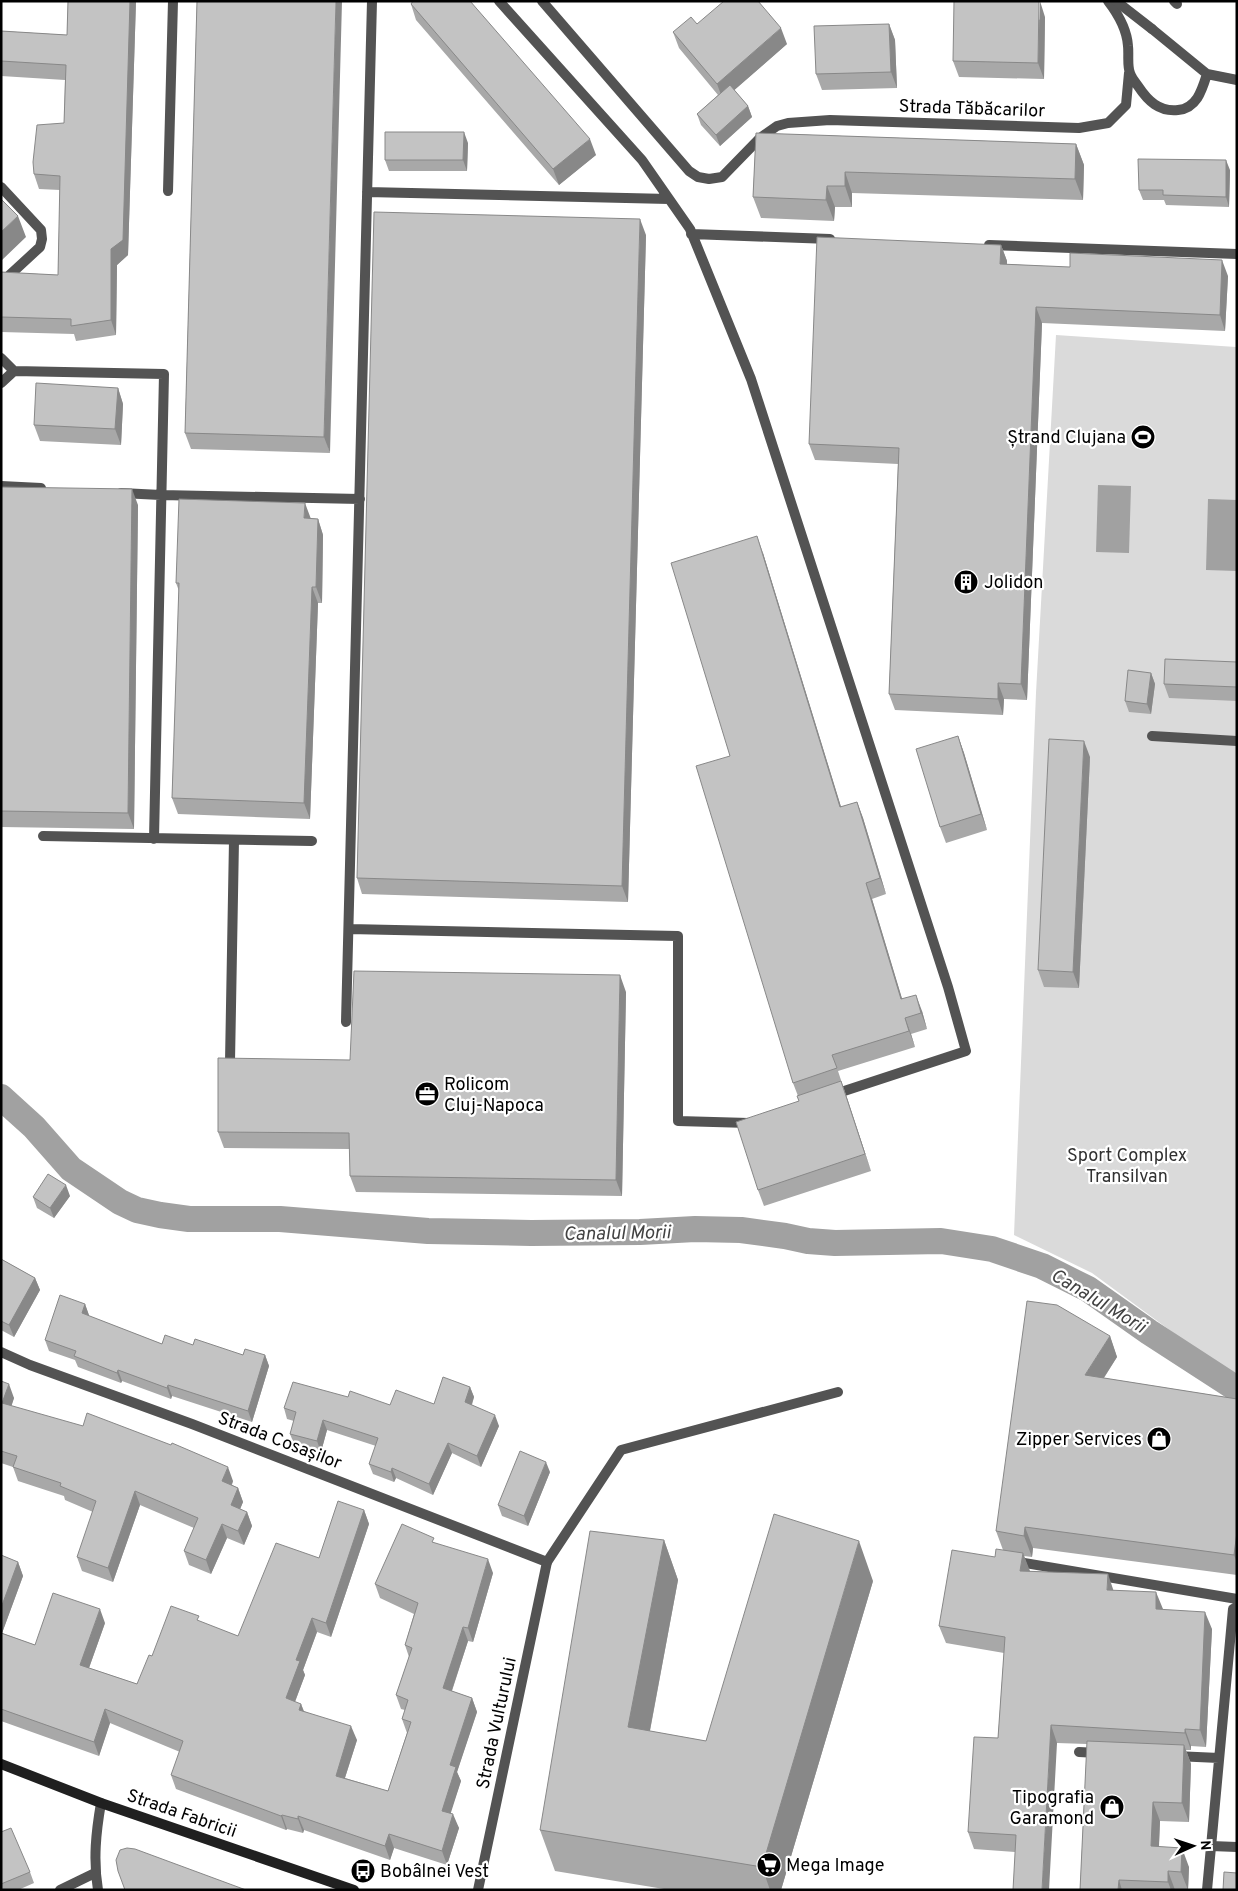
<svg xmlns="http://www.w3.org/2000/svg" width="1238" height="1891" font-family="Overpass,sans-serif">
  <rect width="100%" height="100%" fill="#fff"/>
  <path fill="#dadada" d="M1056 335 1236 347 1237 340V1374L1190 1345 1092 1273 1014 1235 1036 693Z"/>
  <path fill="#a1a1a1" d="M1098 485 1131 486 1129 553 1096 552Z
    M1208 499 1237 500V571L1206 570Z"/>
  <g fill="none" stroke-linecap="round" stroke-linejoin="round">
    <path stroke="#a1a1a1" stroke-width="26" d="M1 1097 34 1127 71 1169 120 1202 137 1210 160 1215 189 1219H280L428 1231 531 1233 640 1232 695 1229 741 1230 785 1236 808 1241 835 1243 941 1241 992 1249 1042 1266 1088 1289 1149 1332 1237 1389"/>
    <path stroke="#535353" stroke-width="10" d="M499 1 642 160 690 229 751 379 948 987 966 1051 832 1095
      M542 1 689 171 698 177 709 179 722 177 760 138 777 126 788 123 830 120 1079 128 1108 123 1126 105 1129 73
      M1108 1C1118 14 1127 30 1128 46 1129 54 1127 66 1130 73 1131 77 1135 82 1138 86 1148 101 1159 112 1178 110 1197 108 1202 90 1207 74L1152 29
      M1174 1 1177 4
      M1207 74 1237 80
      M1 187 41 230 42 239 40 247 1 283
      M168 191 173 1
      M367 192 669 199
      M691 234 830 239
      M989 245 1237 254
      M1 358 14 371 1 383
      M14 371 164 374 154 839
      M1 486 41 488
      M121 493 161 495 360 499
      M1152 736 1237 741
      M43 836 312 841
      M349 929 678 936V1121L749 1123
      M346 1022 372 1
      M230 1062 234 840
      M1013 1561 1237 1599
      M547 1562 621 1450 838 1392
      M1079 1752 1098 1753
      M1175 1756 1219 1758
      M1211 1846 1237 1847
      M1207 1890 1233 1609 1237 1607"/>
    <path stroke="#535353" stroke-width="10" d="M1116 1 1152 29
      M1 1352 30 1365 192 1424 547 1562 478 1890
      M60 1890 95 1873
      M98 1890C93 1860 96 1832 101 1803"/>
    <path stroke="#202020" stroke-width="10" d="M1 1764 101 1803 354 1890"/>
  </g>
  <path fill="#a8a8a8" d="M68 1H136L128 255 117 265 116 335 76 341 74 334 1 332V272L58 275 60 190 39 189 34 174 64 123 65 80 1 76V31L67 35Z
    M197 1 330 453 191 449 185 433Z
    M411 4 596 155 559 185 416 20Z
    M1045 17 1044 79 959 77 953 61Z
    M697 24 787 44 734 90 748 106 752 117 720 146 701 125 697 114 718 95 679 48 673 32Z
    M889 24 895 40 897 88 822 90 816 74Z
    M756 133 1076 144 1084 165 1083 200 852 193V207H835L834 221 761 218 753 197Z
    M468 143 467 171H389L385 160Z
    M1230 170 1229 207 1166 205 1164 200H1143L1139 190Z
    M646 235 628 902 362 894 357 878Z
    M1001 245 1007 261V264L1228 276 1225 331 1042 323 1027 700 1004 699 1003 715 895 710 889 694 898 464 815 460 809 444Z
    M118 388 123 404 121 445 40 441 34 425Z
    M1 487 138 505 134 829 1 827Z
    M310 518 318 519 323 535 322 603H318L310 819 178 814 172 798 179 591 176 583Z
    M763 553 841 807 857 802 863 818 886 894 872 899 902 999 922 1011 927 1029 911 1034 915 1047 838 1071 871 1171 764 1206 758 1190 799 1101 798 1096 793 1083 730 756Z
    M1237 662V701L1169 698 1164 684Z
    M1151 673 1155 684 1151 714 1129 712 1125 701Z
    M958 736 964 753 987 830 946 843 940 827Z
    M1090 757 1079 988 1044 987 1038 970Z
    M626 992 622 1196 356 1192 350 1176V1149L224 1148 218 1132 350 1060Z
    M70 1196 54 1218 37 1208 33 1197Z
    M1 1259 35 1278 40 1290 14 1337 1 1330Z
    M85 1304 89 1316 162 1344 193 1345 243 1355H265L269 1366 252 1422 172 1396 171 1399 122 1381 121 1383 78 1367 75 1360 49 1351 45 1340Z
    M1110 1336 1117 1357 1104 1378 1237 1399V1575L1033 1548 1032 1557 1024 1556 1029 1571 1113 1590 1212 1629 1206 1747 1191 1746V1750H1186L1191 1764 1189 1822 1160 1821 1159 1847 1189 1867 1188 1890H1080L1087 1744 1057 1743 1015 1852 974 1849 968 1832 998 1738 1004 1653 946 1643 939 1626 995 1557 1003 1550 996 1531Z
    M1 1381 14 1398 11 1406 233 1481 232 1485 238 1488 243 1502 240 1509 247 1512 252 1526 244 1545 227 1538 211 1574 189 1565 184 1551 194 1528 140 1505 113 1582 82 1571 77 1557 93 1512 65 1500 64 1496 18 1481 13 1467 1 1463Z
    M470 1387 474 1397 472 1405 499 1426 481 1467 452 1453 433 1495 396 1478 394 1482 373 1474 369 1464 376 1446 327 1430 321 1452 294 1444 290 1434 294 1421 287 1419 284 1408 348 1397 390 1405 434 1404Z
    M550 1472 528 1526 502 1516 498 1505Z
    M364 1510 369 1524 331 1637 317 1632 303 1670 305 1675 295 1702 301 1704 304 1711 357 1740 345 1778 388 1791 407 1733 402 1719 405 1710 401 1709 396 1695 409 1657 405 1645 414 1614 380 1598 375 1584 435 1543 493 1573 473 1642 468 1641 452 1691 472 1698 477 1712 457 1772 461 1781 450 1813 459 1828 447 1865 394 1848 390 1860 304 1830 303 1833 287 1829 286 1830 176 1789 171 1775 180 1752 110 1723 99 1756 1 1721V1555L18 1562 23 1576 2 1633 35 1645 105 1623 89 1668 137 1684 152 1656 200 1622 238 1636 319 1558Z
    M664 1540 678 1580 650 1731 706 1741 873 1581 781 1890H670L555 1871 540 1830Z
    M1 1832 30 1872 34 1883 18 1890H1Z"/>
  <path fill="#888" d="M130 1H136L128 255 117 265 116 335 111 320V249Z
    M336 1H342L330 453 324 437Z
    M1040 1 1045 17 1044 79 1038 63Z
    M889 24 895 40 897 88 891 72Z
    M781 28 787 44 723 100 717 84Z
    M748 106 752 117 720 146 716 135Z
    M464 132 468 143 467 171 463 160Z
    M590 139 596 155 559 185 553 169Z
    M1076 144 1084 165 1083 200 1075 179Z
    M1226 160 1230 170 1229 207 1226 197Z
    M845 172 852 193V207L845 186Z
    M827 186 835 207 834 221 826 200Z
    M18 216 26 237 1 261V232Z
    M640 219 646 235 628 902 622 886Z
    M1001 245 1007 261 1006 280 1000 264Z
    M1222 260 1228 276 1225 331 1220 315Z
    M1036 307 1042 323 1027 700 1021 684Z
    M118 388 123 404 121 445 115 429Z
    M132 489 138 505 134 829 128 813Z
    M305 503 311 519 304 518Z
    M318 519 323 535 322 603 316 587Z
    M757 536 763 553 846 823 840 807Z
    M312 587 318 603 310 819 304 803Z
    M1151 673 1155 684 1151 714 1147 704Z
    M998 683 1004 699 1003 715 998 699Z
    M958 736 964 753 987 830 981 814Z
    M1084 741 1090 757 1079 988 1073 972Z
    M857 802 863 818 886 894 880 878Z
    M866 883 872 899 907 1015 901 999Z
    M620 975 626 992 622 1196 616 1180Z
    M916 995 922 1011 927 1029 921 1013Z
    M905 1018 911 1034 915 1047 909 1031Z
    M841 1081 847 1098 871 1171 865 1154Z
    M66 1185 70 1196 54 1218 50 1208Z
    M35 1278 40 1290 14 1337 9 1325Z
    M85 1304 89 1315 86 1324 82 1313Z
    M1110 1336 1117 1357 1092 1396 1085 1375Z
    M265 1355 269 1366 252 1422 248 1411Z
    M118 1370 122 1381 121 1383 117 1373Z
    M9 1384 14 1398 8 1417 2 1403Z
    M168 1385 172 1396 171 1399 167 1388Z
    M470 1387 474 1397 469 1412 465 1402Z
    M495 1415 499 1426 481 1467 477 1456Z
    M323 1420 327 1430 321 1452 317 1441Z
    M448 1443 452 1453 433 1495 429 1484Z
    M546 1462 550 1472 528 1526 524 1516Z
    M228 1467 233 1481 227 1495 222 1481Z
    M392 1468 396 1478 394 1482 391 1472Z
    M238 1488 243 1502 236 1519 231 1505Z
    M135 1491 140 1505 113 1582 108 1568Z
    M364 1510 369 1524 331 1637 326 1623Z
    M247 1512 252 1526 244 1545 238 1531Z
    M222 1524 227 1538 211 1574 206 1560Z
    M1025 1527 1033 1548 1032 1557 1024 1536Z
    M1237 1532V1563L1234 1555Z
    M664 1540 678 1580 643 1767 628 1727Z
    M859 1541 873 1581 781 1890H770L762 1867Z
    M1023 1553 1030 1571 1027 1588 1020 1571Z
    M488 1559 493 1573 473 1642 468 1628Z
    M18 1562 23 1576 1 1636V1608Z
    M1108 1574 1114 1592 1107 1590Z
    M1156 1592 1163 1609H1156Z
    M100 1609 105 1623 85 1679 80 1665Z
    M1205 1612 1212 1629 1206 1747 1200 1730Z
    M312 1618 317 1632 303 1670 305 1675 291 1712 286 1698 296 1660Z
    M463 1627 468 1641 448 1702 443 1688Z
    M472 1698 477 1712 457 1772 461 1781 447 1825 442 1811 450 1765Z
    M301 1704 306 1718 299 1710Z
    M105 1709 110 1723 99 1756 94 1742Z
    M1051 1725 1057 1743 1049 1890H1042Z
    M351 1726 357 1740 341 1790 336 1776Z
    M1185 1729 1191 1746V1750L1185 1733Z
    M1184 1745 1191 1764 1189 1822 1182 1803Z
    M1153 1802 1160 1821 1158 1865 1151 1846Z
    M453 1814 459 1828 447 1865 442 1851Z
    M282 1815 287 1829 286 1830 281 1816Z
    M298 1816 304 1830 303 1833 298 1819Z
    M389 1834 394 1848 390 1860 385 1846Z
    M1182 1848 1189 1867 1188 1890 1181 1872Z
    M1168 1871 1175 1890H1171L1168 1882Z
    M1119 1880 1122 1890H1118Z"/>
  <path fill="#c3c3c3" stroke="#888" d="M68 1H130L123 240 111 249V320L71 326V319L1 317V272L58 275 60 176 34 174 33 162 37 125 64 123 66 65 1 61V31L67 35Z
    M197 1H336L324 437 185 433Z
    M413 1H470L590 139 553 169 411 4Z
    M724 1H758L781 28 717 84 673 32 691 17 697 24Z
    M954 1H1039L1038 63 953 61Z
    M889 24 891 72 816 74 814 26Z
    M730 85 748 106 716 135 697 114Z
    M385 132H464L463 160H385Z
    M756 133 1076 144 1075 179 845 172V186H827L826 200 753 197Z
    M1138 159 1226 160V197L1163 195V190H1139Z
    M1 199 18 216 1 232Z
    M374 212 640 219 622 886 357 878Z
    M817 237 1001 245 1000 264 1070 267V253L1222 260 1220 315 1036 307 1021 684 998 683V699L889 694 899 448 809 444Z
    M36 383 118 388 115 429 34 425Z
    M1 487 132 489 128 813 1 811Z
    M179 499 305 503 304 518 318 519 316 587H312L304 803 172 798 179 583H176Z
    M757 536 840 807 857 802 880 878 866 883 901 999 916 995 921 1013 905 1018 909 1031 832 1055 837 1068 793 1083 696 766 730 756 671 563Z
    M1165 659 1237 662V687L1164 684Z
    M1128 670 1151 673 1147 704 1125 701Z
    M958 736 981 814 940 827 916 749Z
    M1049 739 1084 741 1073 972 1038 970Z
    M354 971 620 975 616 1180 350 1176 349 1133 218 1132V1058L350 1060Z
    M841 1081 865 1154 758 1190 736 1122 799 1101 797 1096Z
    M48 1174 66 1185 50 1208 33 1197Z
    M1 1259 35 1278 9 1325 1 1321Z
    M60 1295 85 1304 82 1313 162 1344 165 1335 193 1345 195 1339 243 1355 245 1349 265 1355 248 1411 168 1385 167 1388 118 1370 117 1373 74 1356 76 1351 45 1340Z
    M1027 1301 1057 1305 1110 1336 1085 1375 1237 1399V1532L1234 1555 1025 1527 1024 1536 996 1531Z
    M443 1377 470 1387 465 1402 495 1415 477 1456 448 1443 429 1484 392 1468 391 1472 369 1464 378 1438 323 1420 317 1441 290 1434 296 1412 284 1408 293 1382 348 1397 350 1391 390 1405 396 1390 434 1404Z
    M1 1381 9 1384 2 1403 83 1426 87 1413 171 1445 172 1443 228 1467 222 1481 238 1488 231 1505 247 1512 238 1531 222 1524 206 1560 184 1551 198 1518 135 1491 108 1568 77 1557 96 1501 60 1486 61 1483 13 1467 17 1456 1 1451Z
    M520 1451 546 1462 524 1516 498 1505Z
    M338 1501 364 1510 326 1623 312 1618 296 1660 300 1661 286 1698 301 1704 299 1710 351 1726 336 1776 388 1791 411 1722 402 1719 408 1700 396 1695 412 1648 405 1645 418 1603 375 1584 402 1524 434 1538 432 1542 488 1559 468 1628 463 1627 443 1688 472 1698 450 1765 456 1767 442 1811 453 1814 442 1851 389 1834 385 1846 298 1816V1819L282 1815 281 1816 171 1775 183 1741 105 1709 94 1742 1 1709V1633L35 1645 53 1593 100 1609 80 1665 137 1684 149 1655 152 1656 171 1606 199 1616 197 1620 238 1636 276 1543 319 1558Z
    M774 1514 859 1541 762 1867 540 1830 590 1531 664 1540 628 1727 706 1741Z
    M996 1549 1023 1553 1020 1571 1108 1574 1107 1590 1156 1592V1609L1205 1612 1200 1730 1185 1729V1733L1051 1725 1042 1890H1013L1016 1835 968 1832 974 1737 998 1738 1005 1637 939 1626 952 1550 995 1557Z
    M1 1555 18 1562 1 1608Z
    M1087 1741 1184 1745 1182 1803 1153 1802 1151 1846 1182 1848 1181 1872 1168 1871V1882L1119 1880 1118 1890H1080Z
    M11 1828 30 1872 1 1884V1832Z
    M127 1848 135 1849 246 1890H125L118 1871 116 1860 120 1850Z
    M1224 1872 1237 1873V1890H1223Z"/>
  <defs>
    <symbol id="stadium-disc" viewBox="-11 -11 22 22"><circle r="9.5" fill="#000" stroke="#fff"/><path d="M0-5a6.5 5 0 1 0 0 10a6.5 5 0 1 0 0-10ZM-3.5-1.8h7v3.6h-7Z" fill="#fff"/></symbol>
    <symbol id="building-disc" viewBox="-11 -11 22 22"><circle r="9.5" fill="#000" stroke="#fff"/><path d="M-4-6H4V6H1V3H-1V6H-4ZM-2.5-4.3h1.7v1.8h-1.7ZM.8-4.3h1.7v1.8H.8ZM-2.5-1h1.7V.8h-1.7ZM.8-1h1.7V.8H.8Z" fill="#fff"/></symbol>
    <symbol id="office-disc" viewBox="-11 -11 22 22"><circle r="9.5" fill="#000" stroke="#fff"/><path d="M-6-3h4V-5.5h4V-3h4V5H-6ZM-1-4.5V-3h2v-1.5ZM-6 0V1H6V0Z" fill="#fff"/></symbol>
    <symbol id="shop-disc" viewBox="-11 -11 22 22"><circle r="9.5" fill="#000" stroke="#fff"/><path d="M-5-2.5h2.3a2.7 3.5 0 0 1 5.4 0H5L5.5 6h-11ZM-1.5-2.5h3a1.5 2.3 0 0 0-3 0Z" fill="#fff"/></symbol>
    <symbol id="supermarket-disc" viewBox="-11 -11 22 22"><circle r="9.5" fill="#000" stroke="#fff"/><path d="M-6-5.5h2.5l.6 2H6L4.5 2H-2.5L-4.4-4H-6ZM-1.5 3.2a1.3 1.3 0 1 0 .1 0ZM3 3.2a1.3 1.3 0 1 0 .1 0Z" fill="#fff"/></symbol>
    <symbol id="bus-disc" viewBox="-11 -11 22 22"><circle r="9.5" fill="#000" stroke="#fff"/><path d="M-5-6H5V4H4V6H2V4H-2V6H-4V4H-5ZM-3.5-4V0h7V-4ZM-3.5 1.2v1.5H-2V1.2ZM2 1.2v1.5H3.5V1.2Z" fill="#fff"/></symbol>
  </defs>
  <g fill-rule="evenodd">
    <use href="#stadium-disc" x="1129" y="423" width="28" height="28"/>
    <use href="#building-disc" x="952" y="568" width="28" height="28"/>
    <use href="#office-disc" x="413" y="1080" width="28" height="28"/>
    <use href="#shop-disc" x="1145" y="1425" width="28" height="28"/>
    <use href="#shop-disc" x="1098" y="1793" width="28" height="28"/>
    <use href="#supermarket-disc" x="755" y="1851" width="28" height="28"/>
    <use href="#bus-disc" x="349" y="1857" width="28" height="28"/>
  </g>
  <g text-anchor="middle" stroke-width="4.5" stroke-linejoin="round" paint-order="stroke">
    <g font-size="18" fill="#000" stroke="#fff">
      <text transform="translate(972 108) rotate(2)" y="6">Strada Tăbăcarilor</text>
      <text transform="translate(280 1440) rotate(21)" y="6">Strada Cosașilor</text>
      <text transform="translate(496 1723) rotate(-78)" y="6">Strada Vulturului</text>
      <text transform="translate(182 1813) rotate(19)" y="6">Strada Fabricii</text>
    </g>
    <g font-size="18" fill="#000" stroke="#fff" text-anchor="start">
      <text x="1126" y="443" text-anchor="end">Ștrand Clujana</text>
      <text x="984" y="588">Jolidon</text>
      <text x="444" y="1090">Rolicom<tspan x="444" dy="21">Cluj-Napoca</tspan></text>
      <text x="1142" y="1445" text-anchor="end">Zipper Services</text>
      <text x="1094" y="1803" text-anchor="end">Tipografia<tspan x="1094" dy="21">Garamond</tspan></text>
      <text x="786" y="1871">Mega Image</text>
      <text x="380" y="1877">Bobâlnei Vest</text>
    </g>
    <g font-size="18" fill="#313131" stroke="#fff">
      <text x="1127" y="1161">Sport Complex<tspan x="1127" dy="21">Transilvan</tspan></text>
    </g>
    <g font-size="19" font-style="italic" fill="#424242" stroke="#fff">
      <text transform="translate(617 1232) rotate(-1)" y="7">Canalul Morii</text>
      <text transform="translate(1099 1300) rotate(31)" y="7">Canalul Morii</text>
    </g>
  </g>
  <rect width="1238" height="1891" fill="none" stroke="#000000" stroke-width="5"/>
  <g transform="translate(1193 1846) rotate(87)" stroke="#ffffff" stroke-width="4" paint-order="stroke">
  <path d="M0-4L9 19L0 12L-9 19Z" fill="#000000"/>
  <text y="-8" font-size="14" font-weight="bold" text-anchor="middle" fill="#000000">N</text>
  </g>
</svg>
